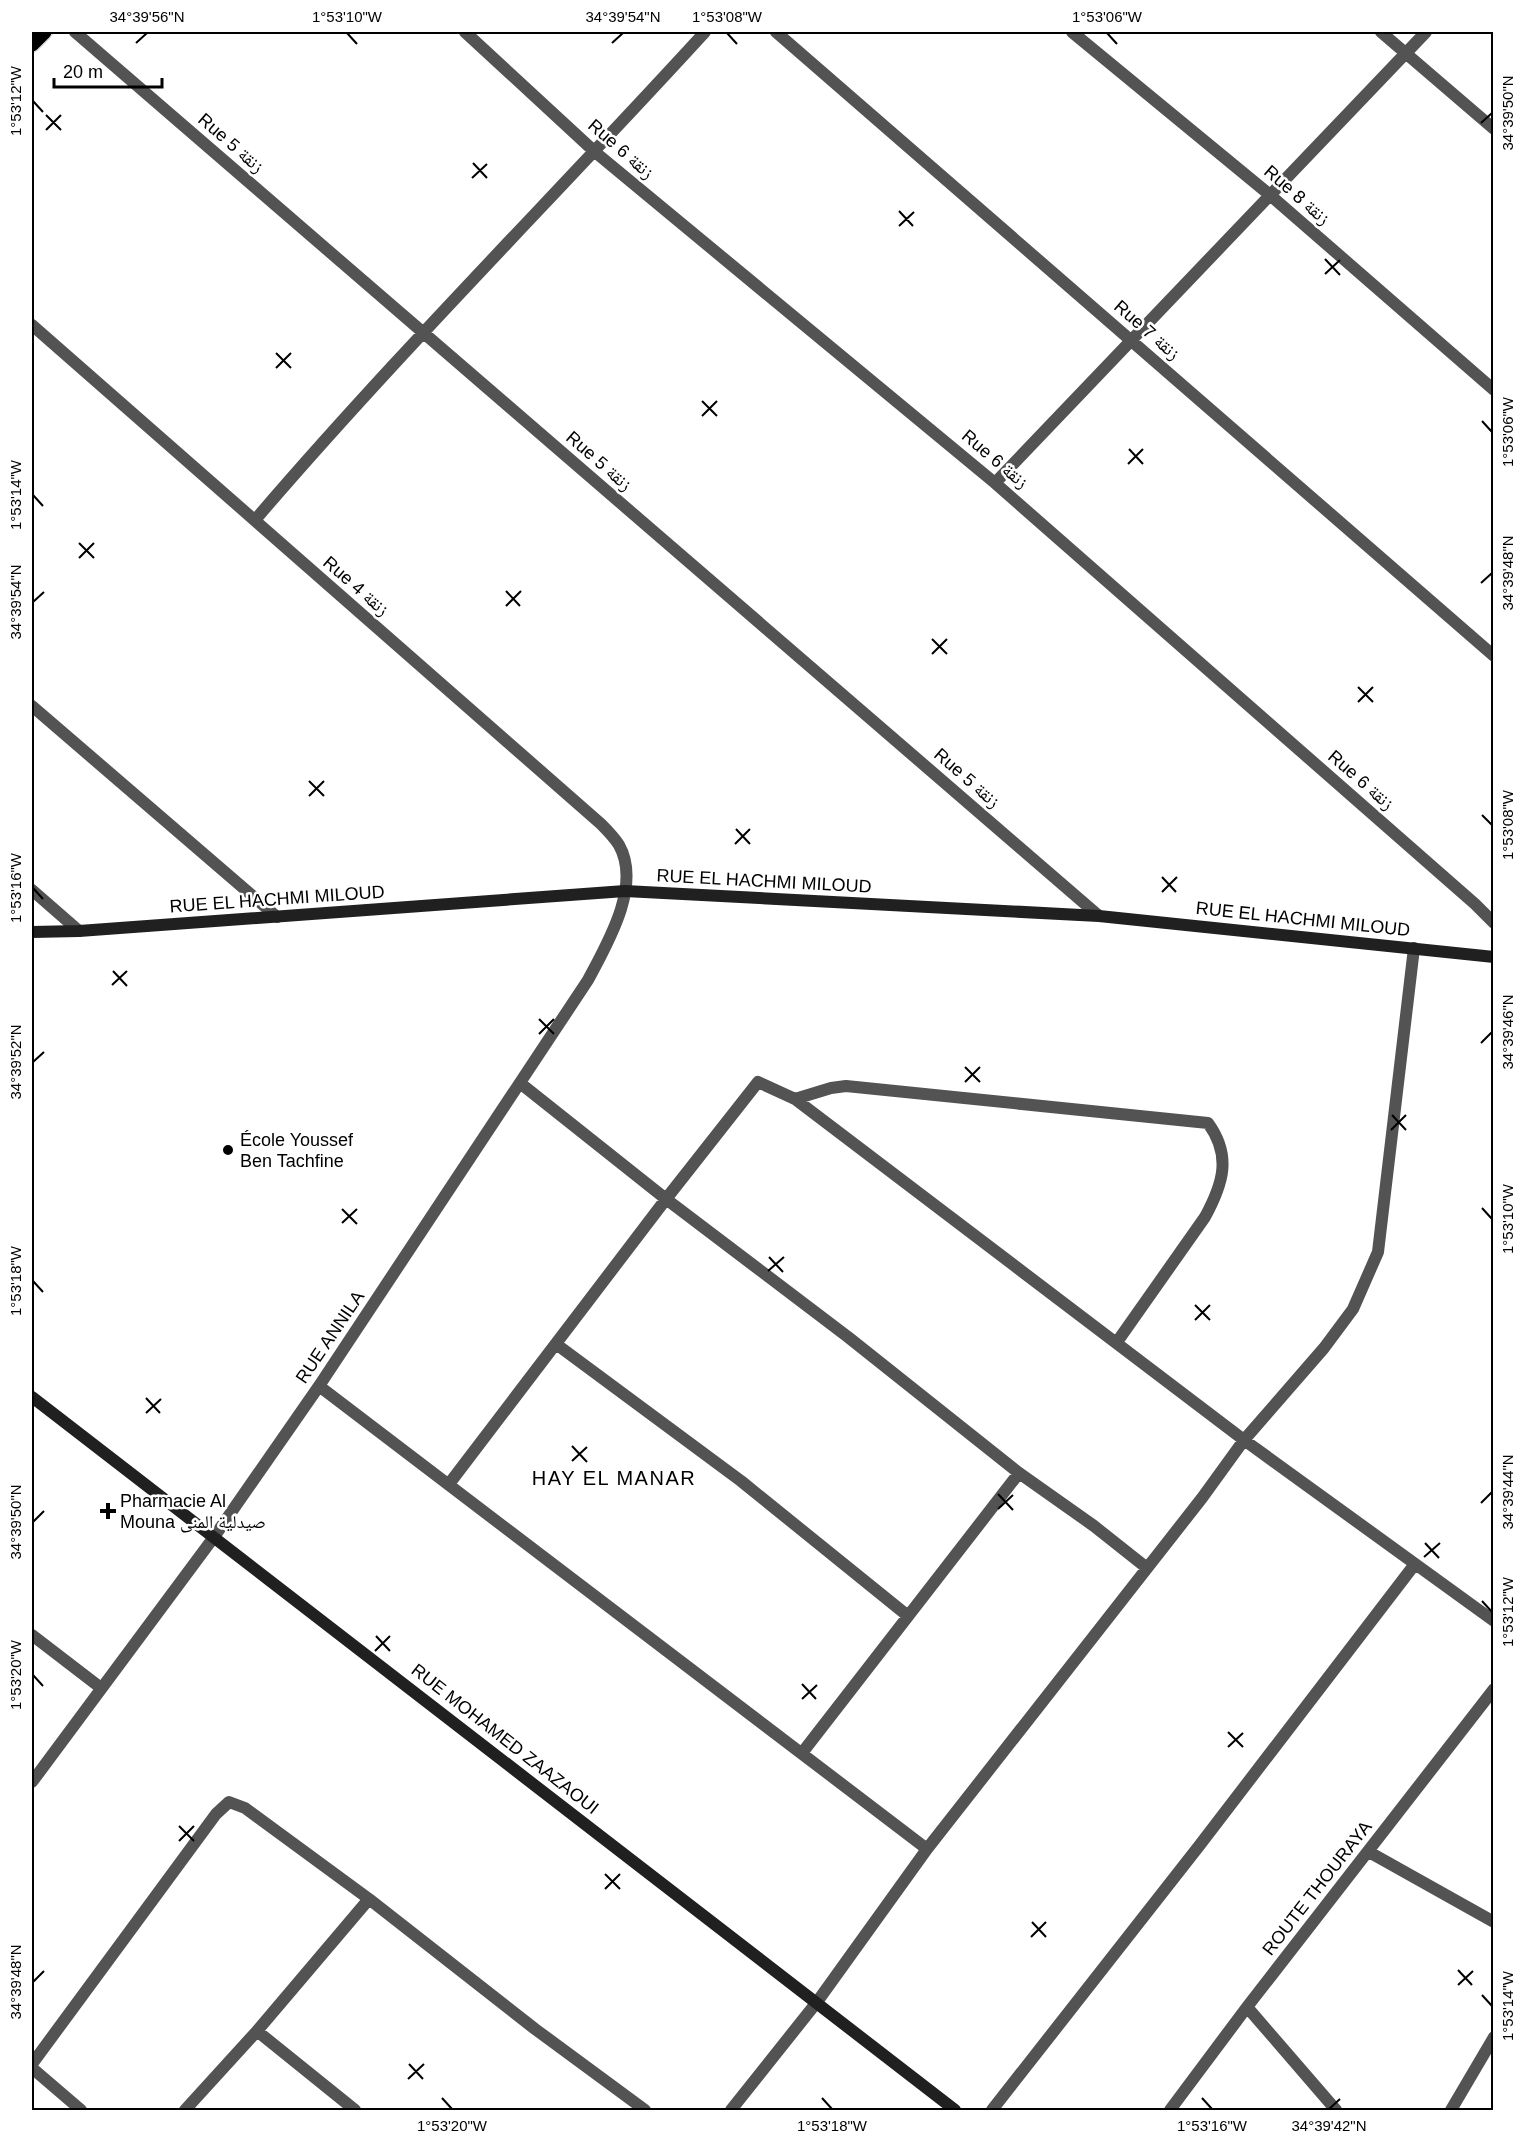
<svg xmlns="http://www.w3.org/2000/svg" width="1525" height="2142" font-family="Helvetica,'Noto Naskh Arabic',sans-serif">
  <rect width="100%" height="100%" fill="#fff"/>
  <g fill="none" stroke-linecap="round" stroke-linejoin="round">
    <defs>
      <path id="primary" d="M32 44 44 32"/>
    </defs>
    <use href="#primary" stroke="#dbdbdb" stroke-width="18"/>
    <path stroke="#535353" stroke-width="12" d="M75 32 1099 916
      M465 32 595 152 995 483 1475 904 1494 923
      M776 32 1494 656
      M1072 32 1270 195 1494 390
      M1381 32 1494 129
      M32 325 601 824C607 830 614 837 619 845 642 886 607 944 588 980L319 1386 214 1537 32 1782
      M995 483 1426 32
      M255 520C399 352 556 195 705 32
      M32 706 277 917
      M32 890 79 931
      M520 1083 666 1199 848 1337 1019 1473 1094 1526 1147 1568
      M795 1099 831 1088 846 1086 1208 1123C1232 1156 1223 1184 1205 1217L1117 1342
      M556 1344 741 1481 908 1616
      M319 1386 927 1849
      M449 1484 666 1199 758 1082 795 1099 1244 1440 1494 1621
      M32 1635 101 1688
      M802 1753 1019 1473
      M1369 1852 1494 1922
      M1247 2007 1336 2110
      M257 2031 355 2110
      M32 2064 216 1814 229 1802 245 1808 369 1899 535 2029 645 2110
      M32 2068 81 2110
      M185 2110 257 2031 369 1899
      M731 2110 817 2002 927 1849 1202 1498 1244 1440 1324 1348 1353 1309 1378 1252 1414 948
      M992 2110 1199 1846 1415 1564
      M1170 2110 1247 2007 1494 1689
      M1451 2110 1494 2037"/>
    <path stroke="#202020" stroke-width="12" d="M32 932 79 931 625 891 1099 916 1494 957
      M32 1397 955 2110"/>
    <use href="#primary" stroke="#000" stroke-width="15"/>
  </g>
  <path fill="none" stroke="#000" stroke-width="2" d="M347 33 357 44M727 33 737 44M1107 33 1117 44M136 43 147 33M612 43 623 33M33 101 43 112M46 115 61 130M1481 123 1492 113M46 130 61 115M473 163 487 178M472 178 487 164M899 211 913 226M899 226 914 212M1325 259 1340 275M1325 274 1340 260M276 353 291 368M276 368 291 353M702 401 717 416M702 416 717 401M1482 421 1492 432M1129 449 1143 464M1128 464 1143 449M33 495 43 506M79 543 94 558M79 558 94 543M1481 583 1492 573M506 591 520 606M33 602 44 592M506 606 521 591M932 639 947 654M932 654 947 639M1358 687 1373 702M1358 702 1373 687M309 781 324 796M309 796 324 781M1482 815 1492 825M736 829 750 844M735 844 750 829M1162 877 1176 892M33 888 43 899M1162 892 1177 877M113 971 127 986M112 985 127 971M539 1019 554 1034M539 1034 554 1019M1481 1043 1492 1032M33 1062 44 1052M965 1067 980 1082M965 1082 980 1067M1392 1115 1406 1130M1391 1130 1406 1115M1482 1208 1492 1219M342 1209 357 1224M342 1223 357 1209M769 1257 783 1272M768 1271 784 1257M33 1281 43 1292M1195 1305 1210 1320M1195 1320 1210 1305M146 1398 160 1413M146 1413 161 1399M572 1446 587 1462M572 1461 587 1447M998 1494 1013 1510M1481 1503 1492 1492M998 1509 1013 1495M33 1522 44 1511M1425 1543 1439 1558M1424 1557 1440 1543M1482 1601 1492 1612M376 1636 390 1651M375 1651 390 1636M33 1675 43 1686M802 1684 816 1699M802 1699 817 1685M1228 1732 1243 1747M1228 1747 1243 1733M179 1826 194 1841M179 1841 194 1826M605 1874 620 1889M605 1889 620 1874M1032 1922 1046 1937M1031 1937 1046 1922M1458 1970 1472 1985M33 1982 44 1971M1458 1985 1473 1971M1482 1995 1492 2006M409 2064 423 2079M408 2079 424 2064M442 2098 452 2109M822 2098 832 2109M1202 2098 1212 2109M1329 2109 1340 2099"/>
  <g fill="#000" stroke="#fff" stroke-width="2">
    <circle cx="228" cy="1150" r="6"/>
    <path d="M105 1502h6v6h6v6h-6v6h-6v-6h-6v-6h6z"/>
  </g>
  <g text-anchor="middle" stroke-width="5" stroke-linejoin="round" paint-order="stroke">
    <g font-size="18" fill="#000" stroke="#fff">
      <text transform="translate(231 143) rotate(41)" y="6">Rue 5 زنقة</text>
      <text transform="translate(621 149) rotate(41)" y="6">Rue 6 زنقة</text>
      <text transform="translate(1297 195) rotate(41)" y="6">Rue 8 زنقة</text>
      <text transform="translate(1147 330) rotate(41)" y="6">Rue 7 زنقة</text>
      <text transform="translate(995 459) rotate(40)" y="6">Rue 6 زنقة</text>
      <text transform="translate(599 461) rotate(41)" y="6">Rue 5 زنقة</text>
      <text transform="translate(356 586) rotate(41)" y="6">Rue 4 زنقة</text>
      <text transform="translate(967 778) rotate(41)" y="6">Rue 5 زنقة</text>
      <text transform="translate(1361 780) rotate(41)" y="6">Rue 6 زنقة</text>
      <text transform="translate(764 881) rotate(3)" y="6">RUE EL HACHMI MILOUD</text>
      <text transform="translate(277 899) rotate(-4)" y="6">RUE EL HACHMI MILOUD</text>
      <text transform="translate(1303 919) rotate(6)" y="6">RUE EL HACHMI MILOUD</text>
      <text transform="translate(330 1337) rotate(-56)" y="6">RUE ANNILA</text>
      <text transform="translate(505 1739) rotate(38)" y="6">RUE MOHAMED ZAAZAOUI</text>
      <text transform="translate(1317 1888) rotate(-52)" y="6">ROUTE THOURAYA</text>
    </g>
    <g font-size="18" fill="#000" stroke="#fff" text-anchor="start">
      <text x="240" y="1146">École Youssef<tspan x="240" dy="21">Ben Tachfine</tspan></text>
      <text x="120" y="1507">Pharmacie Al<tspan x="120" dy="21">Mouna صيدلية المنى</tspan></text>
    </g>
    <g font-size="20" letter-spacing="1.5" fill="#000" stroke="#fff">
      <text x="614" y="1485">HAY EL MANAR</text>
    </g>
  </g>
  <rect width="1525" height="2142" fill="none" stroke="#ffffff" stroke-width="66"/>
  <path d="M54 78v9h108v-9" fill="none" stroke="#000000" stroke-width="3"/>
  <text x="63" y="78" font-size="18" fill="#000000" stroke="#ffffff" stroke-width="4.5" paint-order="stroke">20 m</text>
  <rect x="33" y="33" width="1459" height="2076" fill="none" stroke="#000" stroke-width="2"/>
  <g font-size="15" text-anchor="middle" fill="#000">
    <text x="147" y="22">34°39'56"N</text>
    <text x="347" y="22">1°53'10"W</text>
    <text x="623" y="22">34°39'54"N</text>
    <text x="727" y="22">1°53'08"W</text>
    <text x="1107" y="22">1°53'06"W</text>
    <text transform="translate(16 101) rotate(-90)" y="5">1°53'12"W</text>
    <text transform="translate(1508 113) rotate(-90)" y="5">34°39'50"N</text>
    <text transform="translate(1508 432) rotate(-90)" y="5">1°53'06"W</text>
    <text transform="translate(16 495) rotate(-90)" y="5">1°53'14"W</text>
    <text transform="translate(1508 573) rotate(-90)" y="5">34°39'48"N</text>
    <text transform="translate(16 602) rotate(-90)" y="5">34°39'54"N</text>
    <text transform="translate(1508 825) rotate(-90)" y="5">1°53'08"W</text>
    <text transform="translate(16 888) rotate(-90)" y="5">1°53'16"W</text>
    <text transform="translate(1508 1032) rotate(-90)" y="5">34°39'46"N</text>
    <text transform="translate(16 1062) rotate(-90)" y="5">34°39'52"N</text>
    <text transform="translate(1508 1219) rotate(-90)" y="5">1°53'10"W</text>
    <text transform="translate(16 1281) rotate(-90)" y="5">1°53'18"W</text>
    <text transform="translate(1508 1492) rotate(-90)" y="5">34°39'44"N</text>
    <text transform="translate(16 1522) rotate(-90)" y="5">34°39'50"N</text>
    <text transform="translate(1508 1612) rotate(-90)" y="5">1°53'12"W</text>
    <text transform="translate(16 1675) rotate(-90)" y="5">1°53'20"W</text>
    <text transform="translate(16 1982) rotate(-90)" y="5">34°39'48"N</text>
    <text transform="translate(1508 2006) rotate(-90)" y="5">1°53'14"W</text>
    <text x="452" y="2131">1°53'20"W</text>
    <text x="832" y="2131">1°53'18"W</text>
    <text x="1212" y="2131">1°53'16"W</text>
    <text x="1329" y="2131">34°39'42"N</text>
  </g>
</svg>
